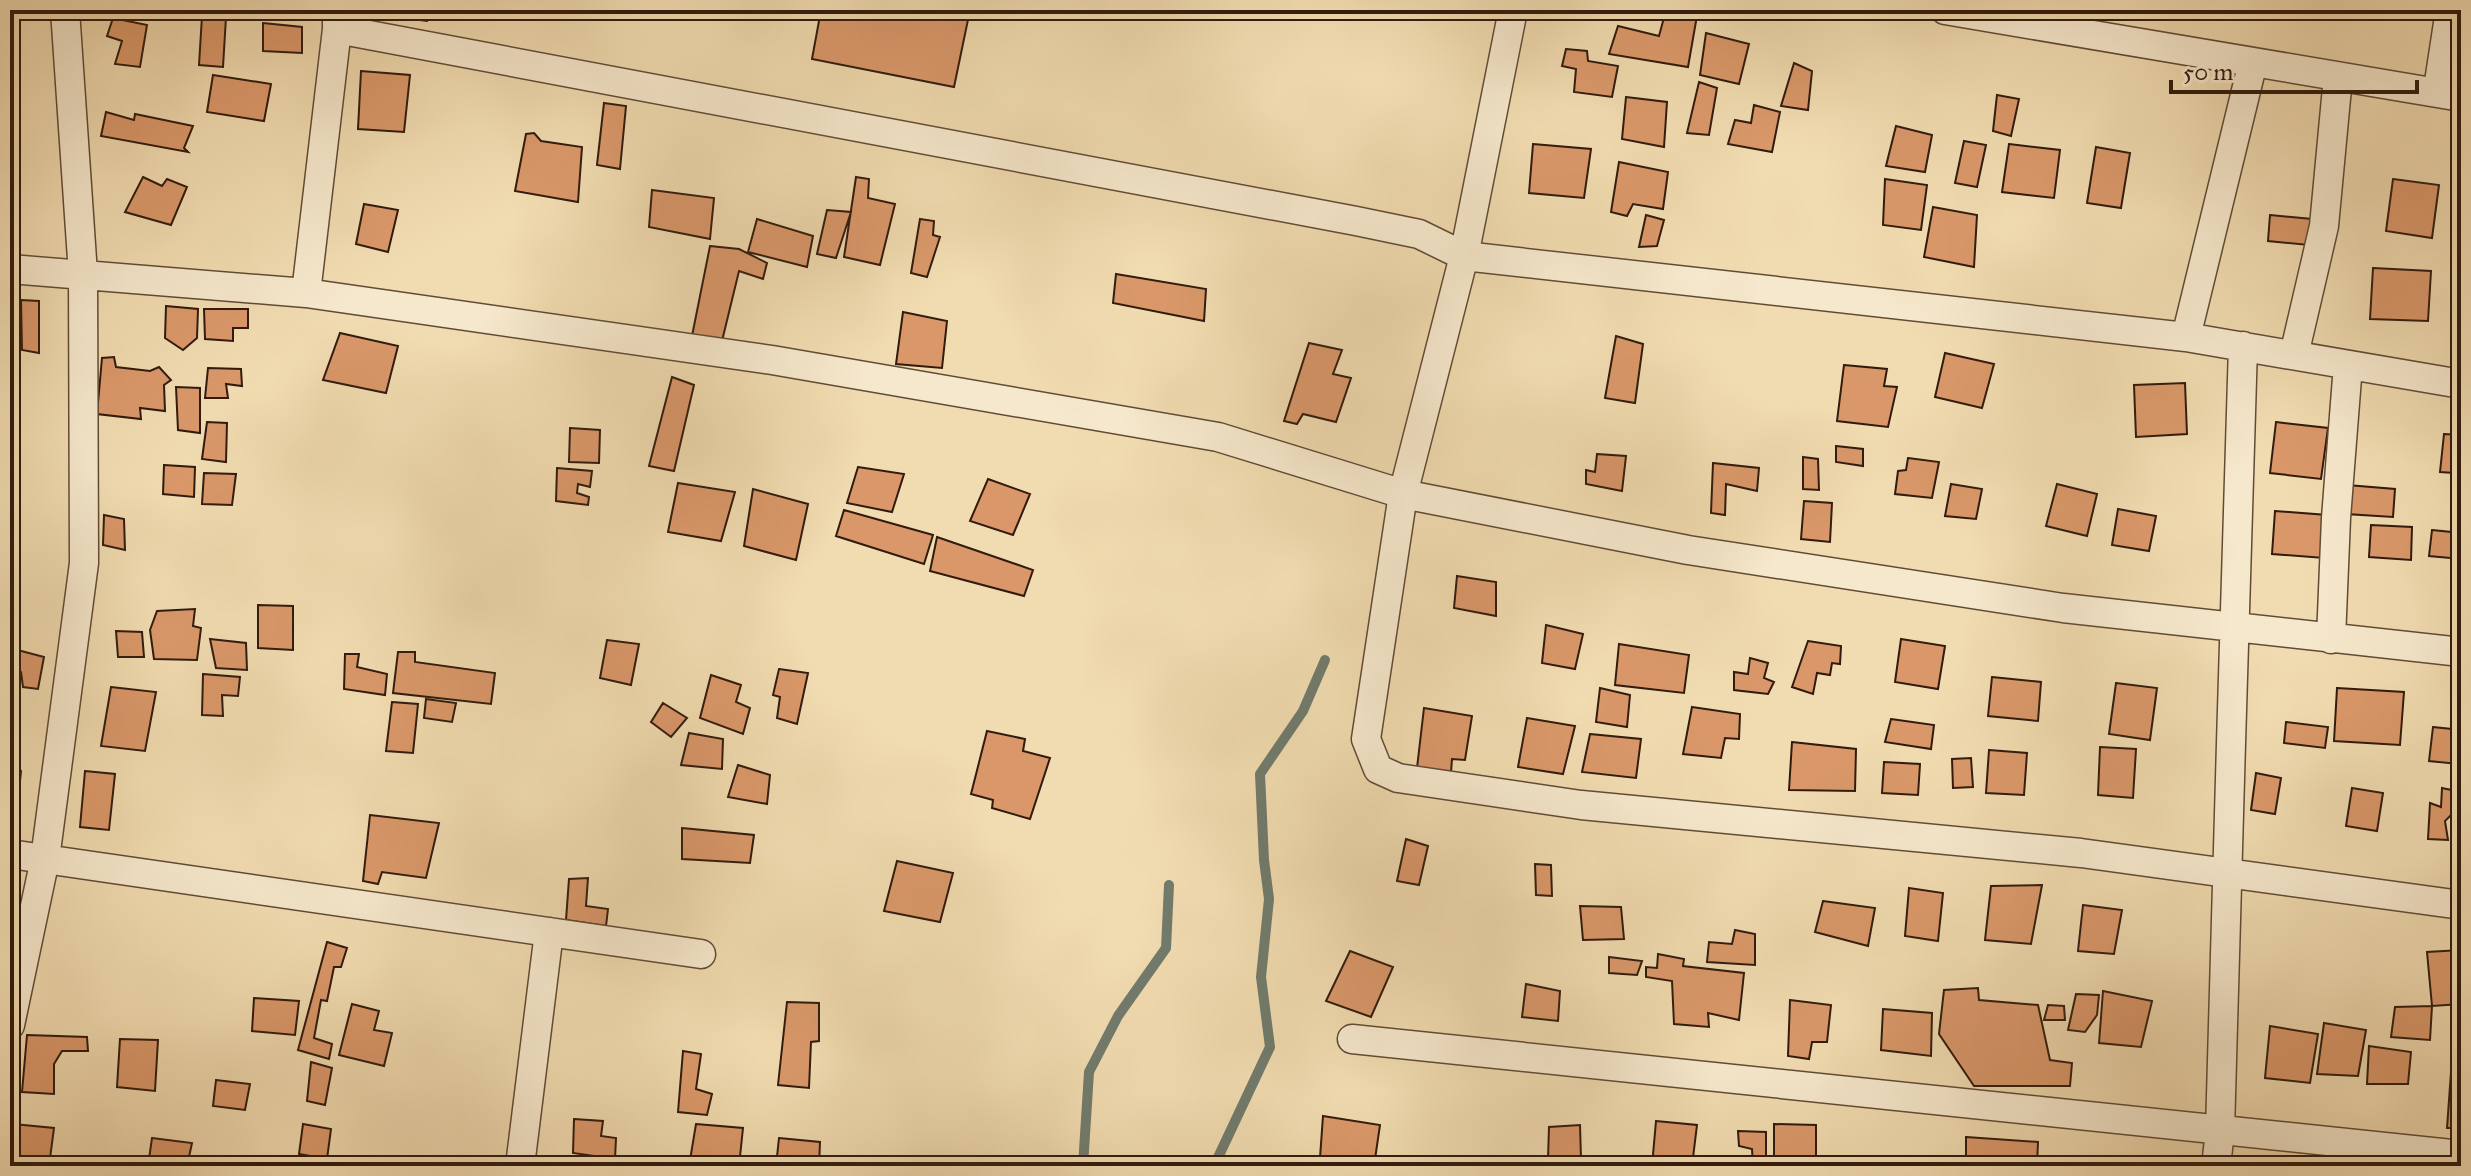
<svg xmlns="http://www.w3.org/2000/svg" width="2471" height="1176" font-family="'IM FELL Great Primer',serif">
  <rect width="100%" height="100%" fill="#f1dbb0"/>
  <filter id="stains"><feTurbulence type="fractalNoise" baseFrequency=".0025" numOctaves="4"/><feColorMatrix values="0 0 0 0 .2 0 0 0 0 .09 0 0 0 0 .02 0 0 0 .5 -.17"/></filter>
  <radialGradient id="worn" r=".72"><stop offset=".6" stop-color="#630" stop-opacity="0"/><stop offset="1" stop-color="#630" stop-opacity=".3"/></radialGradient>
  <g fill="none" stroke-linecap="round" stroke-linejoin="round">
    <path stroke="#717b6d" stroke-width="10" d="M1083 1166 1089 1072 1118 1016 1166 948 1169 885
      M1214 1166 1270 1047 1261 977 1269 899 1264 860 1260 774 1303 711 1325 660"/>
  </g>
  <path fill="#da986a" stroke="#311b0e" stroke-width="2" d="M378 10H428L427 21 377 15Z
    M821 10H970L954 87 812 59Z
    M1666 10H1698L1688 67 1609 54 1618 26 1659 36Z
    M202 16 226 17 223 67 199 65Z
    M113 18 147 25 140 67 115 64 122 41 107 36Z
    M263 23 302 27V53L263 51Z
    M1706 33 1749 44 1739 84 1700 75Z
    M1566 49 1587 51 1588 61 1618 66 1612 97 1574 92 1576 69 1562 66Z
    M1794 63 1812 71 1808 110 1781 106Z
    M361 71 410 75 404 132 358 129Z
    M213 75 271 84 264 121 207 112Z
    M1699 82 1717 88 1709 135 1687 133Z
    M1997 95 2019 99 2011 136 1993 131Z
    M1626 97 1667 102 1664 147 1622 139Z
    M604 103 626 106 620 169 597 165Z
    M1754 105 1780 112 1772 152 1728 144 1735 120 1751 123Z
    M106 112 134 120 135 114 193 126 184 148 188 152 101 136Z
    M1896 126 1932 135 1925 172 1886 166Z
    M534 133 541 141 582 147 578 202 515 191 526 134Z
    M1964 141 1986 145 1977 187 1955 183Z
    M1533 144 1591 149 1584 198 1529 193Z
    M2009 144 2060 150 2054 198 2002 192Z
    M2096 147 2130 153 2121 208 2087 203Z
    M1619 162 1668 172 1663 209 1633 204 1627 216 1611 212Z
    M2461 171V214L2454 213Z
    M143 177 162 186 167 179 187 187 171 225 125 212Z
    M856 177 869 179 868 198 895 204 880 265 844 257Z
    M1885 179 1927 185 1921 230 1883 225Z
    M2393 179 2439 185 2432 238 2386 231Z
    M652 190 714 198 710 239 649 227Z
    M364 204 398 210 388 252 356 244Z
    M1933 207 1977 215 1974 267 1924 257Z
    M827 210 851 212 836 258 817 254Z
    M1646 215 1664 220 1657 246 1639 247Z
    M2270 215 2312 219 2309 245 2268 241Z
    M757 219 813 236 807 267 748 252Z
    M920 219 934 221 933 235 940 237 927 277 911 273Z
    M710 246 739 249 767 263 763 279 739 271 722 341 692 336Z
    M2373 268 2431 271 2428 321 2370 319Z
    M1116 274 1206 289 1204 321 1113 303Z
    M21 300 39 301V353L22 350Z
    M166 306 198 309 197 338 183 350 165 338Z
    M204 309H248V328H233V341L205 339Z
    M903 312 947 321 942 368 896 364Z
    M340 333 398 346 386 393 323 380Z
    M1616 336 1643 344 1635 403 1605 398Z
    M1309 343 1342 350 1333 374 1351 378 1336 422 1303 414 1297 424 1284 421Z
    M1945 353 1994 364 1982 408 1935 397Z
    M114 357 116 367 150 371 159 367 171 380 164 385 165 411 140 408 141 419 97 414 102 358Z
    M1844 365 1887 369 1884 386 1897 387 1888 427 1837 421Z
    M208 368 241 369 242 386 226 384 228 398H205Z
    M672 377 694 385 674 471 649 466Z
    M10 378 15 430 10 426Z
    M2185 383 2187 434 2136 437 2134 385Z
    M176 387 200 388V433L178 430Z
    M207 422 227 423 226 462 202 459Z
    M2276 422 2328 428 2321 479 2270 473Z
    M570 428 600 430 599 463 569 462Z
    M2444 434 2461 435V452H2457L2454 473 2440 472Z
    M1836 446 1863 449V466L1836 462Z
    M1597 454 1626 456 1622 491 1586 484V470L1595 472Z
    M1803 457 1818 459 1819 490 1803 489Z
    M1908 458 1939 462 1932 498 1895 494 1898 471 1906 470Z
    M1713 463 1759 468 1757 491 1726 484 1725 515 1711 513Z
    M164 465 195 467 194 497 163 494Z
    M858 467 904 474 892 512 847 503Z
    M557 468 592 471 590 487 578 484 577 493 589 497 588 505 556 501Z
    M204 473 236 474 232 505 202 504Z
    M988 479 1030 494 1013 535 970 521Z
    M678 483 735 492 721 541 668 532Z
    M1951 484 1982 489 1976 519 1945 516Z
    M2057 484 2097 494 2087 536 2046 526Z
    M2347 485 2395 489 2393 517 2346 514Z
    M753 489 808 504 796 560 744 546Z
    M1804 501 1832 503 1830 542 1801 539Z
    M2118 509 2156 516 2149 551 2112 545Z
    M844 510 933 535 924 564 836 536Z
    M2275 511 2327 515 2324 558 2272 554Z
    M104 515 124 519 125 550 103 545Z
    M2371 525 2412 527 2411 560 2369 557Z
    M2432 530 2461 533V559L2429 556Z
    M937 537 1033 570 1024 596 930 571Z
    M1457 576 1496 582V616L1454 608Z
    M258 605 293 606V650L258 648Z
    M195 609 193 626 201 628 197 660 154 659 150 630 157 611Z
    M1546 625 1583 634 1575 669 1542 663Z
    M116 631 142 632 144 657H118Z
    M210 639 246 643 247 670 216 668Z
    M1901 639 1945 646 1938 689 1895 682Z
    M607 640 639 644 631 685 600 678Z
    M1808 641 1841 646 1840 664 1832 663 1830 675 1817 673 1813 694 1792 687Z
    M1619 644 1689 655 1684 693 1615 685Z
    M10 648 44 657 38 689 23 687 21 672 10 670Z
    M398 652H415V662L495 673 491 704 393 693Z
    M345 654H359L357 667 387 674 385 695 344 689Z
    M1750 658 1768 663 1764 678 1774 682 1768 694 1734 690V672L1748 674Z
    M779 669 808 673 797 724 777 718 780 697 773 695Z
    M203 674 240 677 238 696 222 695 223 716 202 715Z
    M711 675 741 685 736 702 750 708 743 734 700 718Z
    M1992 677 2041 682 2038 721 1988 716Z
    M2116 683 2157 688 2150 740 2109 734Z
    M111 687 156 692 145 751 101 746Z
    M1600 688 1630 695 1627 727 1596 722Z
    M2337 688 2404 692 2400 745 2334 741Z
    M426 699 456 703 452 722 424 718Z
    M392 702 418 704 413 753 386 751Z
    M663 703 687 718 671 737 651 722Z
    M1692 707 1740 714 1739 739 1725 738 1721 758 1683 754Z
    M1424 708 1472 716 1465 760 1452 759 1451 772 1417 768Z
    M1527 718 1575 726 1563 774 1518 767Z
    M1891 719 1934 725 1931 749 1885 742Z
    M2286 722 2328 727 2325 748 2284 743Z
    M2433 727 2461 730 2458 764 2429 761Z
    M987 731 1025 739 1023 751 1050 758 1030 819 992 808 993 800 971 794Z
    M689 733 723 739 722 769 681 765Z
    M1590 734 1641 739 1636 778 1582 772Z
    M1792 742 1856 749 1855 791 1789 790Z
    M2100 747 2136 749 2133 798 2098 795Z
    M1989 750 2027 753 2024 795 1986 793Z
    M1971 758 1973 787 1953 788 1952 759Z
    M1884 762 1920 764 1918 795 1882 793Z
    M738 765 770 775 767 804 728 797Z
    M10 769 21 771 18 801H10Z
    M85 771 115 774 109 830 80 827Z
    M2256 773 2281 778 2275 814 2251 810Z
    M2352 788 2383 793 2377 831 2346 826Z
    M2442 788 2461 792 2459 807 2445 821 2448 840 2428 839 2430 803 2441 807Z
    M370 815 439 823 426 878 382 872 378 884 363 881Z
    M682 828 754 835 750 863 682 859Z
    M1406 839 1428 846 1419 885 1397 881Z
    M897 861 953 873 940 922 884 911Z
    M1535 864 1551 865 1552 896 1536 895Z
    M588 878 586 906 608 909 606 926 566 920 569 879Z
    M2042 885 2031 944 1985 940 1991 886Z
    M1909 888 1943 893 1938 941 1905 936Z
    M1823 901 1875 908 1868 946 1815 932Z
    M2083 905 2122 910 2114 954 2078 951Z
    M1580 906 1621 907 1624 939 1583 940Z
    M1735 930 1755 934V965L1707 962 1709 942 1732 944Z
    M327 942 347 948 341 967H334L327 1001 321 1000 314 1038 332 1044 329 1059 298 1050Z
    M2461 950V1004L2432 1006 2427 952Z
    M1350 951 1393 967 1371 1017 1326 1001Z
    M1658 954 1684 959 1683 966 1744 973 1739 1020 1708 1013 1709 1027 1674 1024 1672 981 1646 977V967L1657 968Z
    M1609 957 1642 961 1637 975 1609 973Z
    M1526 984 1560 991 1558 1021 1522 1017Z
    M1978 988 1979 1000 2038 1005 2050 1060 2072 1063 2070 1086H1974L1939 1034 1944 990Z
    M2103 991 2152 1001 2141 1047 2099 1043Z
    M2076 994 2099 995 2097 1015 2085 1032 2068 1030Z
    M254 998 299 1001 295 1035 252 1031Z
    M1790 1000 1831 1005 1827 1042H1812L1809 1059 1788 1056Z
    M787 1002 819 1003V1041L811 1042 809 1088 778 1085Z
    M352 1004 379 1011 374 1030 392 1033 384 1066 339 1055Z
    M2048 1005 2064 1006 2065 1020H2044Z
    M2432 1006 2430 1040 2391 1037 2395 1007Z
    M1883 1009 1932 1013 1931 1056 1881 1050Z
    M2324 1023 2366 1030 2358 1076 2317 1074Z
    M2270 1026 2318 1034 2310 1083 2265 1078Z
    M27 1035 87 1037 88 1051H62L54 1064V1094L22 1092Z
    M120 1039 158 1040 155 1091 117 1087Z
    M2369 1046 2411 1052 2408 1084H2367Z
    M683 1051 701 1054 696 1089 712 1094 707 1115 678 1112Z
    M311 1062 332 1068 325 1105 307 1101Z
    M2451 1072H2461V1128H2447Z
    M216 1080 250 1084 245 1110 213 1106Z
    M1323 1116 1380 1125 1374 1166 1320 1158Z
    M574 1119 603 1121 601 1136 616 1138 615 1159 573 1153Z
    M1656 1121 1697 1125 1692 1166H1652Z
    M13 1124 54 1128 49 1166 24 1163 23 1166H10Z
    M303 1124 331 1129 327 1159 299 1154Z
    M696 1124 743 1128 739 1166H689Z
    M1774 1124 1816 1125V1166H1774Z
    M1580 1125 1581 1159H1548L1549 1127Z
    M1738 1131 1766 1132V1166H1753L1752 1149 1739 1146Z
    M1966 1137 2038 1142 2037 1166H1966Z
    M152 1138 192 1143 187 1166H148Z
    M779 1138 820 1142 819 1166H776Z
    M294 1160 333 1165 293 1166Z
    M2070 1160 2131 1166H2070Z"/>
  <g fill="none" stroke-linecap="round" stroke-linejoin="round">
    <defs>
      <path id="street" d="M1513 10 1464 256 1403 494 1366 739 1378 769 1398 778 1581 805 2081 853 2461 905
        M1945 10 2461 97
        M337 29 1356 221 1419 234 1464 256 2186 337 2461 384
        M2439 82 2450 10
        M10 269 306 293 772 360 1218 437 1403 494 1688 550 2063 608 2461 652
        M306 293 337 29V12
        M2186 337 2253 62
        M2294 355 2324 226 2338 77
        M2331 639 2336 518 2348 365
        M10 854 701 954
        M10 1025 45 859 84 563 83 274 65 10
        M1352 1039 2461 1155
        M520 1166 549 932
        M2216 1166 2220 1131C2229 869 2233 608 2243 346"/>
    </defs>
    <use href="#street" stroke="#614b36" stroke-width="31"/>
    <use href="#street" stroke="#f6e8cc" stroke-width="28"/>
  </g>
  <rect width="2471" height="1176" fill="none" stroke="#f1dbb0" stroke-width="40"/>
  <rect x="12" y="12" width="2447" height="1152" fill="none" stroke="#311b0e" stroke-width="4"/>
  <rect x="20" y="20" width="2431" height="1136" fill="none" stroke="#311b0e" stroke-width="2"/>
  <path d="M2171 80v12h246v-12" fill="none" stroke="#311b0e" stroke-width="4"/>
  <text x="2183" y="80" font-size="24" fill="#311b0e" stroke="#f6e8cc" stroke-width="6" paint-order="stroke">50 m</text>
  <rect width="100%" height="100%" filter="url(#stains)"/>
  <rect width="100%" height="100%" fill="url(#worn)"/>
</svg>
